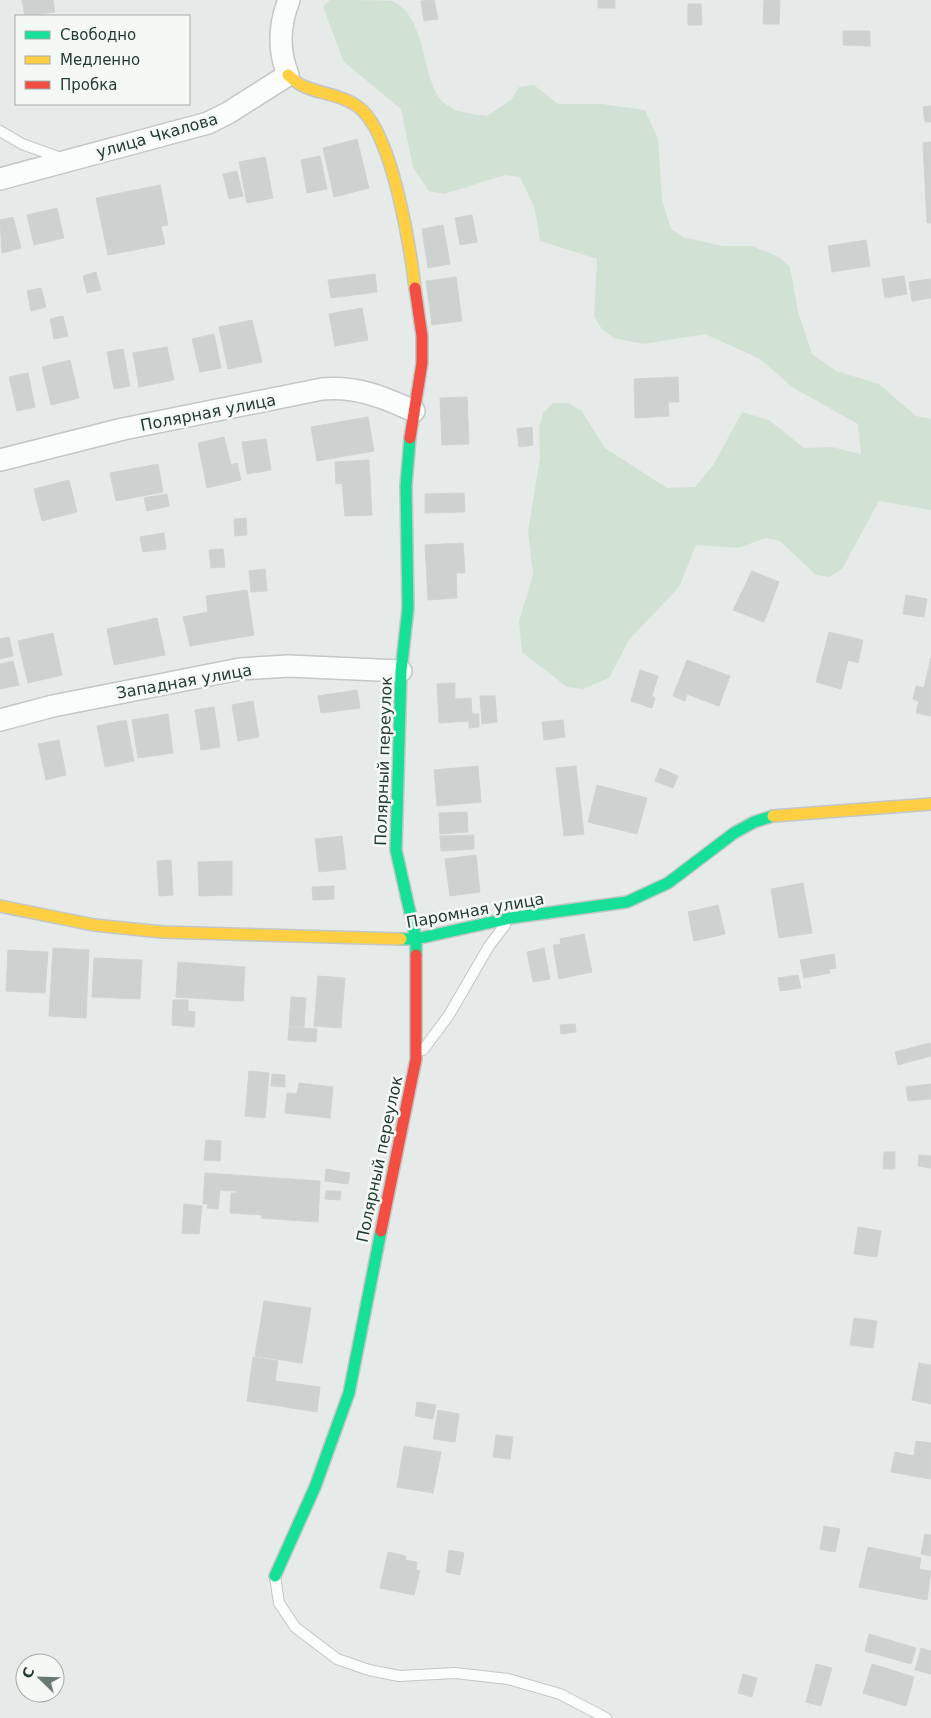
<svg xmlns="http://www.w3.org/2000/svg" width="931" height="1718" font-family="'DejaVu Sans',sans-serif">
  <rect width="100%" height="100%" fill="#e6eae8"/>
  <path fill="#d1e2d5" d="M330 0C346 0 378 0 391 1 428 14 421 84 444 103 455 113 473 114 487 116L511 100 519 87 534 85 558 104H602L645 110 658 139 662 200 671 229 683 237 723 246H752L779 257 790 267 798 312 812 354 836 371 879 384 916 416 931 419V510L879 501 842 569 829 577 816 575 780 541 766 538 738 548 696 545 679 587 629 640 609 678 583 689 567 687 522 652 519 621 533 575 528 531 540 458 539 427 543 413 553 403H568L581 410 605 448 667 488 695 487 714 464 742 412 769 420 804 448 832 447 861 454 858 424 792 387 760 359 705 334 644 344 614 338 602 329 594 317 597 259 540 241 535 209 520 177 505 175 444 194 429 191 413 167 401 109 344 62 323 7Z"/>
  <path fill="#cdd1cf" stroke="#cfd3d1" d="M22 0H53L55 12 25 16Z
    M434 0 438 19 424 21 421 1Z
    M598 0H615V8H598Z
    M764 0H780L779 24H763Z
    M688 4H701L702 25H688Z
    M843 31H870V46L843 45Z
    M931 106V122H925L923 107Z
    M357 139 369 188 334 197 323 148Z
    M931 142V223H927L923 143Z
    M320 156 327 189 307 193 301 160Z
    M265 157 273 198 247 203 239 162Z
    M237 171 243 196 229 199 223 174Z
    M160 185 168 225 161 226 165 244 108 255 96 198Z
    M57 208 64 238 34 245 27 215Z
    M472 215 477 242 460 245 455 218Z
    M13 217 21 248 2 253 0 220Z
    M443 225 450 264 428 268 422 229Z
    M866 240 870 266 832 272 828 246Z
    M96 272 101 290 87 293 83 276Z
    M375 274 377 292 331 298 328 280Z
    M904 276 907 294 885 298 882 279Z
    M456 277 462 321 432 325 426 281Z
    M931 279V298L912 301 909 282Z
    M41 288 46 307 31 311 27 291Z
    M362 308 368 340 335 346 329 314Z
    M63 316 68 336 54 339 50 319Z
    M252 320 262 362 228 369 219 327Z
    M214 334 221 368 200 372 192 339Z
    M167 347 174 380 139 387 133 353Z
    M123 349 130 386 114 389 107 352Z
    M70 360 79 398 51 405 42 367Z
    M28 373 35 407 17 411 9 377Z
    M678 377 679 402H668L669 416 635 418 634 379Z
    M467 397 469 444 442 445 440 398Z
    M368 417 374 451 317 461 311 427Z
    M532 427 533 445 519 447 517 429Z
    M224 437 231 465 237 463 241 480 207 488 198 443Z
    M266 439 271 470 247 474 242 442Z
    M369 460 372 515 345 516 342 483 336 484 335 462Z
    M158 464 163 492 116 501 110 473Z
    M69 480 77 512 42 521 34 489Z
    M464 493 465 512 425 513V494Z
    M167 494 169 506 147 511 144 498Z
    M246 518 247 535 235 536 234 519Z
    M164 533 166 549 143 552 140 537Z
    M463 543 465 573H456L457 598 428 600 425 545Z
    M223 549 225 567 211 568 209 550Z
    M265 569 267 591 251 592 249 571Z
    M752 571 779 582 764 622 733 610Z
    M247 590 254 635 190 646 183 617 208 612 206 596Z
    M906 595 927 599 924 617 903 614Z
    M157 618 165 655 114 665 107 629Z
    M829 632 863 640 858 663 848 660 841 689 816 682Z
    M53 633 62 675 28 683 18 641Z
    M9 637 13 656 0 659V639Z
    M931 658V716L916 713 919 701 913 699 916 686 924 688Z
    M687 660 730 676 719 706 687 694 685 701 673 696Z
    M13 661 19 685 0 689V664Z
    M640 670 658 676 652 696 655 698 652 708 631 701Z
    M455 683V699L471 698 472 714H479V727L469 728V721L439 723 437 684Z
    M357 690 360 708 321 713 318 696Z
    M480 696H495L497 722 482 724Z
    M253 701 259 737 238 741 232 705Z
    M214 707 220 747 201 750 195 710Z
    M168 714 173 753 138 758 132 720Z
    M126 720 134 761 105 767 97 726Z
    M563 720 565 737 544 740 542 722Z
    M59 740 66 775 46 780 38 744Z
    M478 766 481 802 437 806 434 770Z
    M576 766 584 834 564 836 556 768Z
    M660 768 678 776 673 788 655 781Z
    M597 785 647 798 637 834 588 822Z
    M467 812 468 832 440 834 439 813Z
    M474 835V849L441 851 440 836Z
    M342 836 346 869 319 872 315 839Z
    M476 855 480 892 450 896 445 859Z
    M171 860 173 895 159 896 157 861Z
    M232 861V895L199 896 198 862Z
    M803 883 812 933 779 938 771 889Z
    M334 886V899L313 900 312 887Z
    M718 905 725 934 694 941 688 912Z
    M584 934 592 972 559 979 553 945 561 944 560 939Z
    M53 948 89 950 86 1018 49 1016Z
    M544 948 550 979 533 982 527 952Z
    M8 950 48 952 45 993 6 991Z
    M834 954 836 968 829 969 830 973 804 978 800 960Z
    M94 958 142 960 140 999 92 997Z
    M178 962 245 967 243 1001 176 997Z
    M798 975 801 988 780 991 778 978Z
    M318 976 345 978 341 1028 314 1026Z
    M291 997 306 998 304 1027 289 1026Z
    M173 1000H188V1011L195 1012 194 1027 172 1025Z
    M575 1024 576 1032 561 1034 560 1025Z
    M289 1027 317 1029 316 1042 288 1040Z
    M930 1043 931 1056 898 1065 895 1052Z
    M249 1071 269 1073 265 1118 245 1116Z
    M272 1074 285 1075V1087L271 1086Z
    M299 1083 333 1087 330 1118 285 1113 287 1093 297 1094Z
    M931 1084V1099L908 1101 906 1087Z
    M206 1140 221 1141 220 1161 204 1160Z
    M884 1152H895V1169H883Z
    M919 1155 931 1156V1168L918 1166Z
    M326 1169 350 1173 348 1184 325 1181Z
    M205 1173 320 1181 318 1222 261 1218 262 1215 230 1213 231 1193H237V1191L220 1190 218 1209 207 1208 208 1204H203Z
    M326 1191H341L340 1200 325 1199Z
    M184 1204 202 1206 199 1234 182 1233Z
    M858 1227 881 1231 877 1257 854 1254Z
    M264 1301 311 1308 302 1363 255 1356Z
    M854 1318 877 1321 873 1348 850 1345Z
    M253 1357 278 1361 275 1381 320 1387 317 1412 247 1401Z
    M919 1363 931 1365V1404L912 1400Z
    M417 1402 436 1405 433 1419 415 1416Z
    M438 1410 459 1414 455 1442 433 1439Z
    M496 1435 513 1437 510 1459 493 1457Z
    M916 1441 931 1443V1479L891 1472 895 1452 914 1456Z
    M404 1446 441 1452 433 1493 397 1487Z
    M824 1526 840 1529 835 1552 820 1549Z
    M925 1534 931 1535V1556L921 1554Z
    M868 1547 921 1558 919 1569 931 1571 927 1600 859 1587Z
    M449 1550 464 1553 460 1575 446 1572Z
    M388 1552 406 1556 405 1560 417 1562 416 1570 420 1571 414 1595 380 1588Z
    M869 1634 916 1648 911 1664 865 1651Z
    M921 1648 931 1651V1674L915 1670Z
    M816 1664 832 1668 821 1706 806 1702Z
    M872 1664 914 1677 906 1706 863 1693Z
    M743 1674 757 1678 752 1697 738 1693Z"/>
  <g fill="none" stroke-linecap="round" stroke-linejoin="round">
    <defs>
      <path id="lane" d="M0 131 22 144 61 158
        M423 1050 449 1015 489 946 505 925
        M275 1576 279 1603 295 1627 337 1659 369 1670 399 1676 455 1673 508 1679 560 1694 606 1718"/>
      <path id="street" d="M0 179 208 123 228 113 288 75C278 50 279 25 289 0
        M0 460 123 429 322 389C357 386 383 397 414 411
        M0 720 53 706 240 669 288 666 401 671"/>
      <path id="fast" d="M410 438 406 486 408 608 401 671 396 850 416 939V955
        M401 939H416L510 918 627 902 668 883 734 833 754 822 773 816
        M275 1576 315 1487 349 1393 381 1231"/>
      <path id="slow" d="M288 75C293 79 298 84 303 86 323 95 347 95 363 111 393 141 410 245 415 288
        M773 816 931 804
        M0 906 94 925 162 932 401 939"/>
      <path id="jam" d="M410 438 422 363V336L415 288
        M381 1231 416 1059V955"/>
    </defs>
    <use href="#lane" stroke="#c3c7c5" stroke-width="12"/>
    <use href="#street" stroke="#c3c7c5" stroke-width="24"/>
    <use href="#fast" stroke="#c1c7c5" stroke-width="14"/>
    <use href="#slow" stroke="#c1c7c5" stroke-width="14"/>
    <use href="#jam" stroke="#c1c7c5" stroke-width="14"/>
    <use href="#lane" stroke="#fbfcfc" stroke-width="10"/>
    <use href="#street" stroke="#fbfcfc" stroke-width="21"/>
    <use href="#fast" stroke="#16e098" stroke-width="11"/>
    <use href="#slow" stroke="#ffcf43" stroke-width="11"/>
    <use href="#jam" stroke="#f24e42" stroke-width="11"/>
  </g>
  <g text-anchor="middle" stroke-width="5" stroke-linejoin="round" paint-order="stroke">
    <g font-size="16" fill="#253c35" stroke="#f4f9f6">
      <text transform="translate(157 135) rotate(-16)" y="6">улица Чкалова</text>
      <text transform="translate(208 412) rotate(-11)" y="6">Полярная улица</text>
      <text transform="translate(184 681) rotate(-10)" y="6">Западная улица</text>
      <text transform="translate(383 761) rotate(-88)" y="6">Полярный переулок</text>
      <text transform="translate(475 910) rotate(-10)" y="6">Паромная улица</text>
      <text transform="translate(379 1159) rotate(-78)" y="6">Полярный переулок</text>
    </g>
  </g>
  <rect x="15" y="15" width="175" height="90" fill="#f4f9f6" stroke="#a1ada9"/>
  <rect x="25" y="31" width="25" height="8" fill="#16e098" stroke="#a1ada9"/>
  <text x="60" y="40" font-size="15" fill="#253c35">Свободно</text>
  <rect x="25" y="56" width="25" height="8" fill="#ffcf43" stroke="#a1ada9"/>
  <text x="60" y="65" font-size="15" fill="#253c35">Медленно</text>
  <rect x="25" y="81" width="25" height="8" fill="#f24e42" stroke="#a1ada9"/>
  <text x="60" y="90" font-size="15" fill="#253c35">Пробка</text>
  <g transform="translate(40 1678) rotate(293)"><circle r="24" fill="#f4f9f6" stroke="#a1ada9"/>
  <path d="M0-4L9 19L0 12L-9 19Z" fill="#697974"/>
  <text y="-8" font-size="14" font-weight="bold" text-anchor="middle" fill="#253c35">С</text>
  </g>
</svg>
